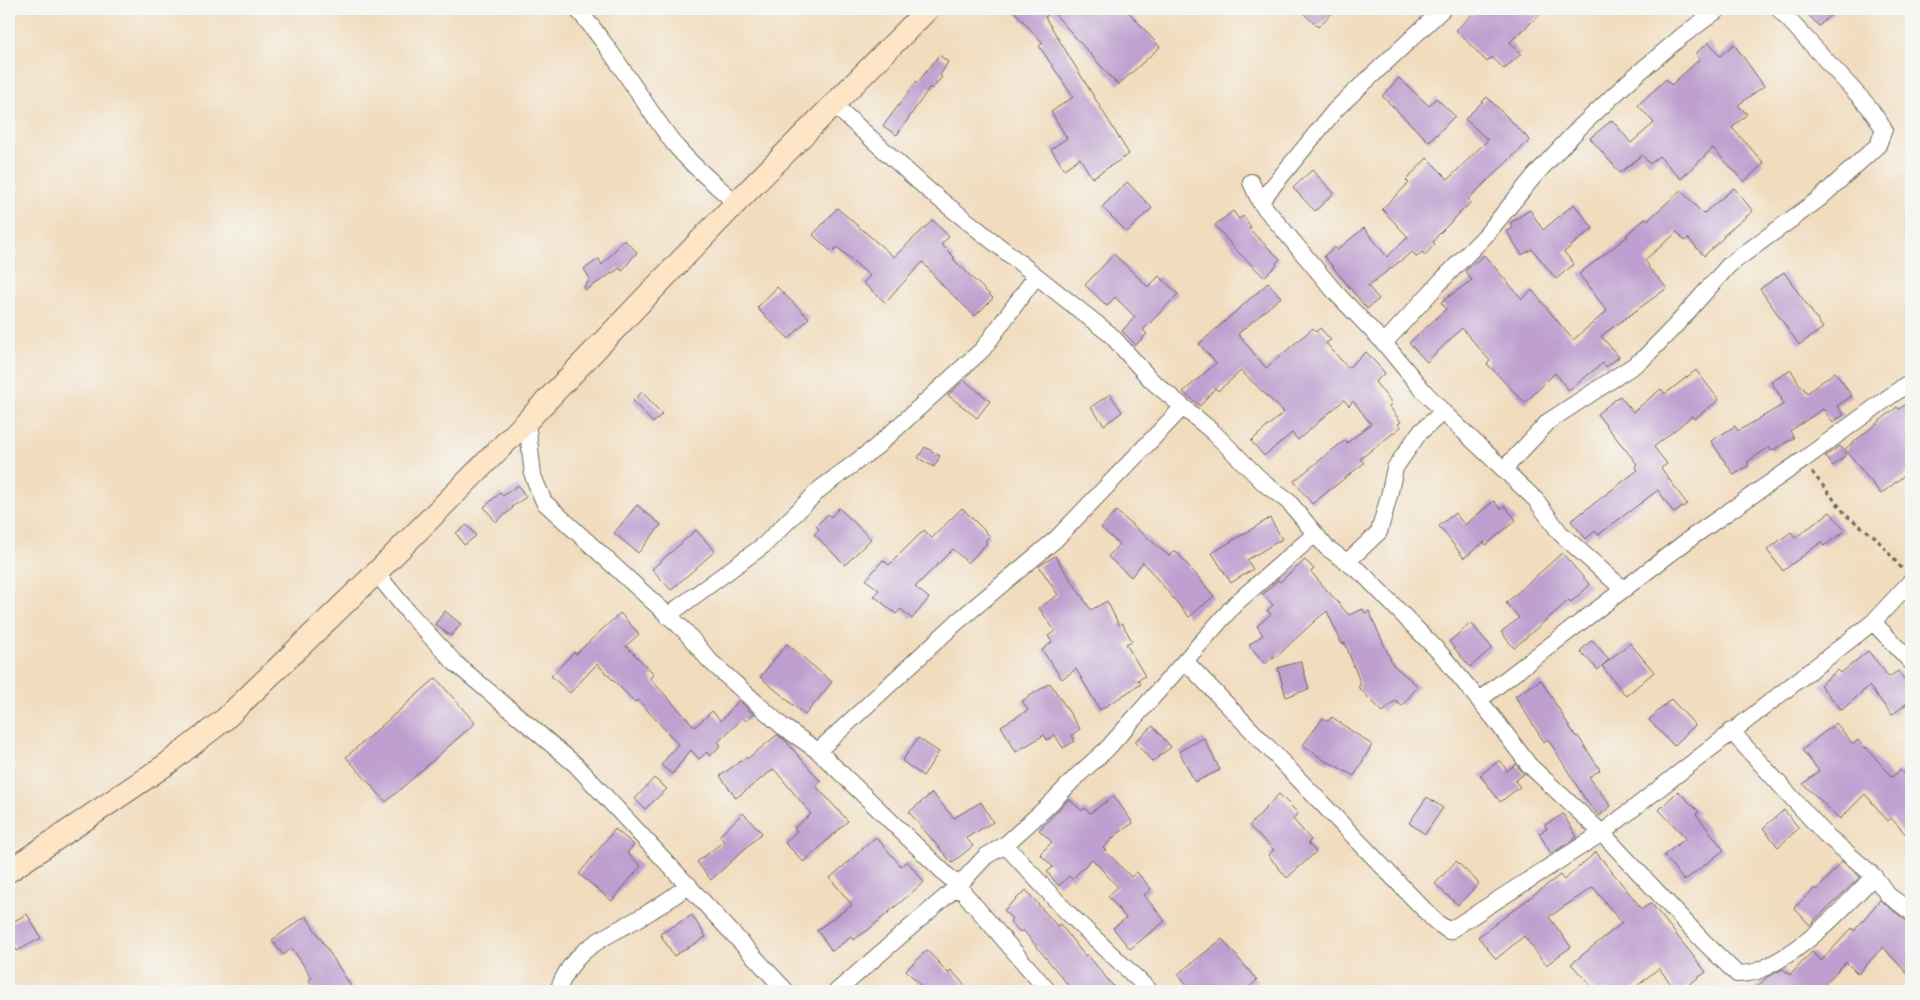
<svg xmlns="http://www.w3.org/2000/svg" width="1920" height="1000" font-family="Pangolin,sans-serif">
  <rect width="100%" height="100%" fill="#f6f6f2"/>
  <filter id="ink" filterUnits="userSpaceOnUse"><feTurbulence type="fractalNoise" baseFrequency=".02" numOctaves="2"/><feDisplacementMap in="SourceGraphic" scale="10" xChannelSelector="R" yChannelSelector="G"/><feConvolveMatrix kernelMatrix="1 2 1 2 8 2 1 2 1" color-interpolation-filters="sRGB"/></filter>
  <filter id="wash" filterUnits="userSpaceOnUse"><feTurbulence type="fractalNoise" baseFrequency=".0096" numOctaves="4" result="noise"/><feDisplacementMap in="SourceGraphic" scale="20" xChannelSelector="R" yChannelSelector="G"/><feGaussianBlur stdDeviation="1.12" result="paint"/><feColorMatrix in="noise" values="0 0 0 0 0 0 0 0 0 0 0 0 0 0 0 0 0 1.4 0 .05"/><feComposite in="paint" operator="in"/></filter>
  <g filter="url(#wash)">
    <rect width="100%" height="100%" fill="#f1dcbd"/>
    <g id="blocks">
      <path fill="#be9fcf" d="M1012 9H1126L1160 47 1118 85 1052 11 1045 17 1129 154 1092 178 1080 158 1064 169 1051 149 1067 138 1051 112 1073 97 1039 46 1043 43Z
        M1299 9H1336L1318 27Z
        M1478 9H1546L1510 42 1521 54 1504 69 1492 57 1487 62 1456 30Z
        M1803 9H1837L1819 26Z
        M1709 42 1720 56 1734 44 1764 86 1738 105 1747 114 1732 128 1764 163 1744 182 1713 148 1681 179 1659 156 1650 164 1642 155 1620 173 1590 138 1612 120 1631 143 1654 123 1638 105 1666 79 1671 85 1700 59 1696 53Z
        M939 55 948 62 940 75 942 77 932 89 930 87 897 135 883 126 917 81 918 82Z
        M1399 78 1429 106 1436 98 1455 116 1429 142 1382 96Z
        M1487 97 1530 140 1468 199 1471 202 1438 235 1433 242 1435 244 1425 255 1422 252 1417 257 1412 252 1368 286 1379 299 1367 309 1324 256 1335 247 1337 250 1364 228 1387 257 1408 237 1382 209 1409 183 1406 180 1427 158 1448 179 1488 140 1465 119Z
        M1312 170 1334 193 1315 211 1293 188Z
        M1127 182 1152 208 1127 232 1102 207Z
        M1734 188 1753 211 1723 236 1724 237 1704 256 1688 238 1685 241 1677 232 1645 260 1649 266 1648 267 1667 288 1601 336 1619 357 1606 367 1603 363 1569 390 1555 373 1525 403 1487 364 1490 361 1462 328 1427 362 1409 343 1446 309 1441 302 1472 280 1465 271 1484 255 1522 299 1532 290 1573 340 1607 311 1579 274 1628 236 1626 235 1646 218 1648 220 1681 190 1703 214Z
        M1574 204 1593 228 1564 252 1574 264 1556 279 1532 249 1522 255 1507 232 1513 228 1510 223 1530 210 1543 230Z
        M837 208 894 257 933 220 949 237 941 244 955 258 953 259 993 298 975 316 943 286 923 262 885 302 863 283 870 276 837 247 832 252 813 235Z
        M1233 211 1239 219 1243 216 1251 227 1249 229 1280 259 1276 263 1277 265 1264 277 1235 249 1215 225Z
        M624 240 637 252 622 271 620 268 586 290 584 287 590 279 584 269 599 259 602 265Z
        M1114 254 1148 287 1159 276 1178 294 1143 330 1147 334 1136 345 1122 331 1135 317 1115 297 1107 306 1085 285Z
        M1784 272 1823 328 1799 345 1760 289Z
        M1268 283 1281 297 1238 334 1266 368 1313 328 1316 332 1320 328 1331 340 1326 343 1348 368 1366 352 1385 373 1375 382 1392 403 1389 406 1401 422 1398 424 1401 427 1360 459 1364 463 1312 504 1294 481 1345 440 1347 443 1371 424 1353 401 1349 406 1344 400 1298 440 1292 433 1264 456 1251 441 1284 412 1241 371 1218 391 1215 388 1200 406 1183 392 1216 363 1199 344Z
        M777 287 809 318 789 339 757 308Z
        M1696 370 1719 400 1694 419 1692 416 1654 447 1667 464 1661 468 1687 504 1674 513 1658 490 1598 535 1595 531 1586 539 1571 521 1638 470 1635 466 1637 464 1597 414 1620 396 1633 412 1661 389 1665 394Z
        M1791 370 1801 387 1802 386 1807 393 1835 372 1852 396 1837 406 1844 415 1833 422 1823 409 1790 431 1794 438 1771 451 1769 447 1747 462 1749 465 1734 475 1711 441 1735 426 1738 431 1784 404 1781 400 1782 399 1771 382Z
        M964 380 990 401 977 418 948 395Z
        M642 392 662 414 653 423 633 401Z
        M1110 394 1122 412 1104 425 1091 407Z
        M1906 404 1911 411V470L1881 494 1845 449 1897 407 1899 409Z
        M1840 446 1847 454 1833 466 1825 456Z
        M925 447 940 456 934 467 918 458Z
        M518 485 526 497 512 507 513 508 496 522 484 507 500 493 503 496Z
        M1494 501 1501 509 1505 506 1516 520 1486 545 1484 542 1464 558 1439 526 1455 513 1465 525Z
        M637 505 661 525 638 553 614 533Z
        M839 508 871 539 845 565 814 534 819 529 816 526 828 514 831 517Z
        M962 508 990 536 985 541 987 543 968 563 953 549 915 587 929 598 912 619 901 609 896 614 874 596 879 590 866 580 883 560 889 565 924 530 932 538Z
        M1116 511 1169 556 1175 550 1214 596 1189 617 1143 562 1131 577 1108 557 1119 544 1101 528Z
        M1830 512 1845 531 1824 546 1821 542 1783 571 1767 550 1791 532 1795 538Z
        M1270 518 1282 539 1247 560 1253 569 1231 583 1212 553Z
        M467 525 476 536 464 545 456 533Z
        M696 530 715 551 671 590 652 569Z
        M1562 553 1590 585 1571 602 1569 600 1514 648 1501 632 1519 618 1506 603Z
        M1055 556 1091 610 1107 601 1119 625 1122 623 1132 641 1126 644 1145 676 1138 680 1141 684 1100 710 1076 669 1062 679 1042 650 1052 642 1048 636 1055 631 1039 608 1058 595 1039 566Z
        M1305 560 1314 569 1311 572 1349 615 1363 609 1365 613 1369 611 1393 665 1418 686 1402 706 1395 701 1383 712 1358 687 1361 685 1345 643 1342 644 1327 611 1317 619 1275 658 1274 656 1265 664 1249 645 1263 635 1257 626 1271 614 1267 611 1273 605 1263 594 1278 580 1280 582Z
        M445 611 461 624 451 636 435 624Z
        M620 613 639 634 626 646 654 674 650 678 654 683 695 727 712 711 721 721 739 700 753 714 747 721 743 718 718 742 721 745 710 756 707 752 699 759 691 750 672 774 661 765 678 744 638 700 635 702 597 664 570 693 551 676 574 652 576 654Z
        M1471 623 1492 648 1470 667 1449 642Z
        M1592 640 1609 659 1598 670 1580 651Z
        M1630 643 1654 672 1626 696 1602 666Z
        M787 644 832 682 805 715 760 677Z
        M1868 651 1889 677 1898 671 1911 688V700L1892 715 1869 686 1842 710 1820 685 1838 670 1841 673Z
        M1301 661 1309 689 1286 697 1278 668Z
        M436 678 475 723 386 802 346 757Z
        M1541 680 1576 737 1578 736 1600 770 1589 777 1611 806 1599 816 1587 802 1548 739 1544 742 1515 696Z
        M1050 683 1080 729 1072 735 1075 741 1063 748 1055 735 1047 740 1044 735 1016 752 1001 726 1028 710 1022 701Z
        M1671 699 1695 725 1674 746 1649 720Z
        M1332 717 1372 745 1354 776 1329 762 1328 763 1303 745 1323 718 1328 721Z
        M1836 723 1853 744 1858 740 1865 749 1866 747 1892 777 1900 770 1911 783V840L1891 818 1888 821 1865 794 1840 819 1803 784 1819 771 1802 750Z
        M1153 726 1171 747 1152 762 1135 741Z
        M777 735 784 739 821 782 816 786 848 821 804 862 785 843 797 831 794 828 811 814 774 769 736 798 720 776 746 757 747 759Z
        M918 738 939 752 923 776 902 761Z
        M1204 738 1220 770 1195 782 1179 751Z
        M1500 760 1507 771 1516 764 1524 774 1515 781 1520 787 1500 802 1480 775Z
        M654 778 667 789 645 809 635 799Z
        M1678 791 1699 812 1696 814 1724 850 1684 881 1664 855 1686 838 1659 810Z
        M932 793 954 818 981 802 993 822 966 838 973 846 952 863 909 812Z
        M1279 794 1298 813 1293 819 1311 840 1308 843 1316 852 1287 878 1268 855 1274 850 1249 826Z
        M1114 796 1133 823 1116 835 1103 848 1131 877 1137 872 1151 889 1144 895 1165 921 1130 949 1113 928 1126 918 1108 896 1118 887 1092 859 1072 879 1069 876 1059 886 1047 872 1053 867 1040 854 1052 842 1039 830 1069 799 1082 811 1084 808 1090 813Z
        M1427 797 1443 808 1425 834 1409 823Z
        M1784 810 1799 828 1778 847 1763 828Z
        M743 813 762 833 711 880 697 862 724 841 719 836Z
        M1563 814 1577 837 1551 854 1539 833 1547 829 1545 825Z
        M615 829 634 845 627 853 641 866 612 901 579 874Z
        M876 837 901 866 907 861 924 882 868 930 853 940 851 937 832 951 817 930 852 905 830 878Z
        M1596 852 1642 909 1651 903 1706 972 1680 991H1676L1659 968 1631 991H1596L1571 964 1622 923 1593 887 1549 917 1571 947 1546 965 1524 936 1496 959 1478 937 1560 875 1564 880Z
        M1456 861 1479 883 1458 905 1435 884Z
        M1842 861 1860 877 1810 925 1794 908 1815 888 1817 890Z
        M1026 890 1057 926 1060 924 1085 956 1087 954 1117 991H1073L1023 930 1020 932 1010 921 1012 919 1004 910Z
        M1880 900 1905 920 1911 922V978L1883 947 1858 974 1846 962 1818 991H1753L1767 977 1783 969 1790 975 1812 952 1821 961 1852 928 1854 931Z
        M27 914 41 938 17 951 13 943 9 946V924Z
        M692 915 706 937 674 956 660 934Z
        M306 916 351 986 343 991H316L309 980 312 978 292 948 283 955 272 940Z
        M1222 939 1257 980 1245 991H1192L1178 974Z
        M927 950 948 973 951 970 970 991H926L906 970Z"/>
    </g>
  </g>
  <g filter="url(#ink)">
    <use href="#blocks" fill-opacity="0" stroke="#70695e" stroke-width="1"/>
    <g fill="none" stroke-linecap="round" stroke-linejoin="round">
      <defs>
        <path id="street" d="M577 9C614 51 641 101 675 145 693 167 715 184 736 203
          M833 104 928 190 1111 335 1151 380 1213 432 1265 484 1289 502 1326 547 1363 574 1440 653 1496 721 1529 765 1602 833 1704 942 1737 974C1743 973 1751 974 1757 971 1803 952 1840 912 1874 876
          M1251 182 1260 202 1336 293 1384 343 1420 387 1443 412 1536 500 1560 533 1623 589
          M1260 202 1336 109 1443 9
          M1384 343 1442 280 1485 236 1535 175 1580 127 1629 81 1682 36 1719 9
          M527 421 533 476 544 502 684 630 710 661 782 726 818 751 958 886 1048 991
          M1504 469 1549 421 1642 360 1675 326 1729 265 1819 199 1878 145 1884 129 1869 107 1779 9
          M1347 562 1379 532 1389 496 1395 468 1419 433 1443 412
          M376 573 409 613 455 663 576 765 786 991
          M667 616 764 545 820 489 876 447 983 349 1036 276
          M1873 622 1911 662
          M1185 661 1436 922 1449 931 1602 833 1873 622 1911 581
          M1479 700 1692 537 1803 460 1911 381
          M1731 731 1825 834 1874 876 1888 895 1911 912
          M818 751 957 622 1056 539 1183 407
          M1005 845 1066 911 1150 991
          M558 991C574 943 614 935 651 911 664 903 677 894 689 885
          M837 991 958 886 986 856 1005 845 1049 805 1077 776 1107 749 1236 603 1315 534"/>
        <path id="secondary" d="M9 871 167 764 225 719 376 573 527 421 736 203 928 9"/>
      </defs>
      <use href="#street" stroke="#70695e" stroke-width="18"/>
      <use href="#secondary" stroke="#70695e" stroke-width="24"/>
      <path stroke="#70695e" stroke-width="3" stroke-dasharray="4 4" stroke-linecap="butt" d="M1812 472 1847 516 1875 537 1903 570"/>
      <use href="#street" stroke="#fff" stroke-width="16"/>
      <use href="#secondary" stroke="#fde5c5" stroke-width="22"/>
    </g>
  </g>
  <rect width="1920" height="1000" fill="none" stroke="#f6f6f2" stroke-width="30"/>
</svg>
